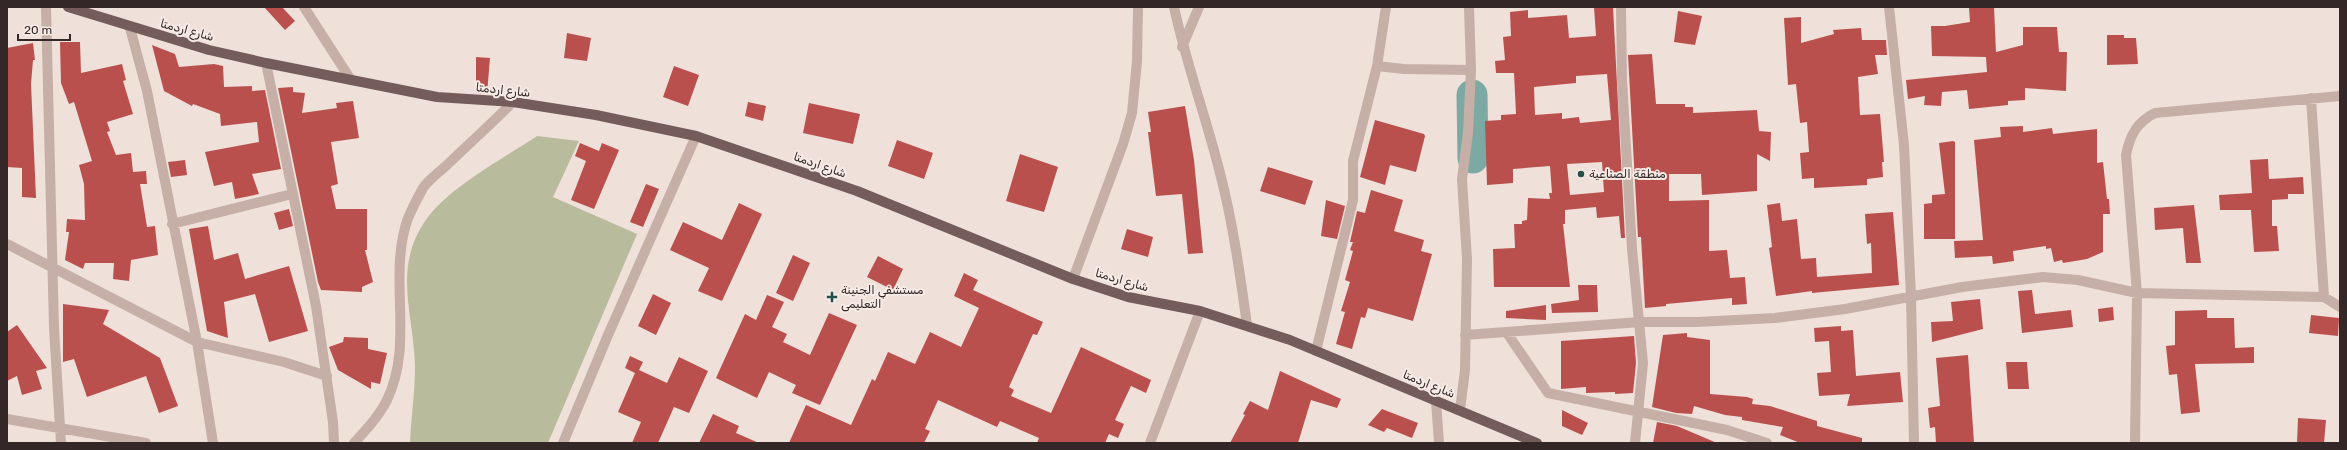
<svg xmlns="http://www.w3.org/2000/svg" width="2347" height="450" font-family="Rubik,'Noto Naskh Arabic',sans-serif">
  <rect width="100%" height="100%" fill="#efe0da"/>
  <path fill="#b8bc9c" d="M537 136 579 141 553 197 637 234 548 443H410C411 418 415 392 415 367 414 313 391 267 428 217 451 186 504 158 537 136Z"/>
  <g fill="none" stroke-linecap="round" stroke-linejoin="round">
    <path stroke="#7ca9a1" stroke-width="31" d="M1472 95 1473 158"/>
  </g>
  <path fill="#ba504d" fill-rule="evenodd" d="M264 7H282L295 21 285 30Z
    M1594 7H1613L1625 238H1621L1619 216 1597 218 1596 207 1565 210V224H1563L1570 287H1494L1493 249 1515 248 1514 224H1522V221L1527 220 1528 198 1550 199 1549 193H1552L1550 166 1513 169V183L1487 185 1485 121 1501 120V115L1516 114 1514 73H1496L1495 61 1505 60 1503 37 1511 36 1510 12 1528 10V18L1567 15 1569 38 1596 36ZM1607 74 1611 120 1580 123 1579 117 1562 119V113L1535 115 1534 87 1576 83V76ZM1602 162 1604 192 1570 195 1567 164Z
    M1969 7H1994L1996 52 2023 45V27H2057L2059 52H2067L2066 91 2025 88V100L2008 101V105L1969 109 1967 90 1942 92 1941 106 1924 105 1925 96 1908 99 1906 80 1987 72 1986 57 1932 56 1931 26H1945L1970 22Z
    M1678 11 1702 16 1695 45 1674 42Z
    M1801 17V43L1834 34 1833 30 1861 28 1862 40H1886L1887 55H1875L1878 74 1858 77 1860 115 1880 114 1884 162H1882L1883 177 1867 179V185L1814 188V178L1802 179 1800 153 1809 152 1807 122 1800 123 1796 84 1788 85 1784 18Z
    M567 33 591 38 587 61 564 58Z
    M2107 35H2124V38H2136L2138 64 2107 65Z
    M60 42H80L81 73 122 64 126 80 123 81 133 114 107 122 110 131 107 132 116 155 131 153 133 172 146 171 147 184H140L147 227 155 226 158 255 131 260 129 281 113 279 114 263H85L83 269 65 260 69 232H66L67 219 85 220 84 184 79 165 92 161 74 102 69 104 61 83Z
    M33 43 35 60H33L31 84 36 198 22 197V168L7 167V48Z
    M152 45 175 54 179 67 214 64 223 66 224 87 252 86V91L265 90 281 169 252 174 259 194 235 199 232 182 214 186 205 152 259 142 257 122 221 126 220 114 193 104 192 106 164 91Z
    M1652 54 1656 104H1685V107H1693V113L1757 110 1759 131 1771 132 1770 161 1757 154V191L1702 195 1701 174H1669V201L1709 200V251L1727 250 1730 278 1745 277 1747 304 1732 305V298L1666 304V306L1645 308 1641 237H1638L1628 55Z
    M476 57 490 58 487 94 476 93Z
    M674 66 699 75 688 106 663 97Z
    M293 87V92L305 93 302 113 337 108 336 103 353 101 359 138 331 142 338 184 331 186 336 209H367V250H365L373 282 362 287V292L321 290 318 282 278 88Z
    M748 102 766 106 763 121 745 116Z
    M809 103 860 114 853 144 803 133Z
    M1185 106 1194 160 1203 253 1188 254 1182 194 1156 196 1148 132H1151L1148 112Z
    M1375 120 1424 134 1425 136 1416 172 1390 165 1385 185 1360 177Z
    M2023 126V132L2052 128 2053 134 2097 129V163L2103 162 2107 199H2109L2110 214H2103V252L2087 259 2063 263 2062 260 2054 262 2051 248 2046 249V246L2013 251 2014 261 1993 264 1992 256 1955 258 1954 241 1983 240 1974 140 2001 137 2000 127Z
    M897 140 933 153 924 179 888 166Z
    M1953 141 1955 142V239H1924V204L1932 203V195L1945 194 1939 143Z
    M580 143 599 151 602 143 619 150 594 209 571 200 586 161 575 156Z
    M1020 154 1058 167 1044 212 1006 201Z
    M2268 159 2269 179 2303 177 2304 194H2288V199L2272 200V226H2277L2279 251 2254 252 2251 210H2220L2219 195 2252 193 2250 160Z
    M185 160 187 175 171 177 168 162Z
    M1268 167 1313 181 1305 205 1260 191Z
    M646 184 659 189 643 227 630 222Z
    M1371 190 1403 200 1394 231 1424 240 1421 251 1432 254 1413 321 1368 308 1365 318 1361 317 1352 349 1336 344 1345 312 1341 311 1350 282 1345 280 1353 251 1350 250 1353 242H1350L1357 211 1365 213Z
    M1326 200 1345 206 1337 239 1321 236Z
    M739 203 762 214 722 301 698 291 709 268 670 250 683 222 722 240Z
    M1780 203 1782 221 1797 219 1801 259 1816 258 1817 277 1872 273 1871 243 1867 244 1865 214 1893 212 1899 285 1812 293V291L1776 296 1769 248 1772 247 1767 205Z
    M2194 205 2201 263H2186L2183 228 2155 230 2154 208Z
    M289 209 293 226 279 230 274 213Z
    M208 226 214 260 238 253 245 279 289 266 308 331 269 342 255 294 224 302 228 338 207 331 189 229Z
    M1127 229 1153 237 1148 257 1121 249Z
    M793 255 810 263 793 301 776 293Z
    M878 256 903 269 893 290 867 277Z
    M964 273 978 280 973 290 1043 322 1037 335 1033 334 1009 387 1014 390 1011 396 1051 413 1081 347 1151 380 1146 393 1131 386 1115 420 1124 424 1118 438 1109 434 1105 443H1037L1039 438 1000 421 997 427 938 400 925 429 930 431 924 443H789L806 405 851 425 872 379 875 381 888 352 915 364 930 332 961 347 979 308 954 296Z
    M1578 285H1597L1598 312 1552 313 1551 304 1579 300Z
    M2032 290 2035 314 2071 310 2073 327 2022 333 2018 291Z
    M653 294 671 303 656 335 638 326Z
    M767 295 784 302 772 327 787 334 783 342 810 355 829 313 857 325 820 405 792 393 796 385 769 372 757 398 716 378 745 314 756 320Z
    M1980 299 1983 329 1932 342 1931 322 1953 321 1951 302Z
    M63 304 109 310 103 324 160 358 178 406 159 413 146 376 87 397 74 359 63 362Z
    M1546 305V320L1506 318V311Z
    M2113 307 2114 320 2099 322 2098 309Z
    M2207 310V318H2234L2235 348 2254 347V363L2195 364 2200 412 2181 414 2177 374 2169 375 2166 346 2175 345V311Z
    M2311 315 2339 318 2338 336 2309 333Z
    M17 325 47 368 36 371 42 389 22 395 17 376 7 381V332Z
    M1841 326V331L1853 330 1856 376 1900 372 1903 402 1847 406 1850 394 1819 396 1817 373 1831 372 1829 341 1815 342 1814 328Z
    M1687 333V337L1710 340V394L1747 397 1753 399 1752 404 1770 406 1817 421V426L1862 438V443H1800L1780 435 1783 427 1742 420V417L1725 415 1694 406 1692 414 1676 413 1652 407 1663 335Z
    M1634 336 1636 363 1633 393 1615 394V392L1586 393V387L1561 389V341Z
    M344 337 368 338V349L387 353 380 384 371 382V389L338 370 329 347 343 342Z
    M1968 355 1974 443H1936L1935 427 1930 428 1928 408 1940 406 1936 358Z
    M630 356 643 362 639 370 667 383 679 357 708 371 689 413 674 407 658 443H632L641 422 618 412 635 373 625 368Z
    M2006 362H2027L2029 389H2008Z
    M1280 371 1341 399 1337 408 1311 400 1298 443H1230L1245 415 1243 414 1250 401 1268 410Z
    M1382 409 1418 423 1412 438 1387 428 1384 432 1368 425Z
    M1562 410 1588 423 1582 435 1562 426Z
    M713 414 739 426 736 433 759 443H699Z
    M2298 418 2326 420 2324 443H2297Z
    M1657 422 1677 426 1717 443H1653Z"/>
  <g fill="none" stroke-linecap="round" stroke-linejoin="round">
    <path stroke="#c5afa7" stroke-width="10" d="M46 7 54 328 61 443
      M304 7 351 80
      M1174 7C1186 63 1206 117 1220 173 1233 223 1240 274 1247 325
      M1386 7 1377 66 1404 69 1471 70
      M1621 7 1622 80 1632 249 1643 363 1635 443
      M1889 7 1904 145 1911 297 1914 443
      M130 28 147 91 197 342 213 443
      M1182 47 1199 7
      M266 63 316 306 333 422 334 443
      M2311 98 2324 297 2340 307
      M172 224 292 194
      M7 244 197 342 284 362 327 376
      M1073 279 1123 144 1132 113 1137 61 1138 7
      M1507 333 1548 393 1727 430 1767 443
      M1465 335 1640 322H1697L1775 318 1845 309 1962 287 2043 277 2078 280 2137 293 2324 297
      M1316 351 1353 200V161L1377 66
      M1436 401 1439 443
      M1460 410 1465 370 1467 259 1462 179 1468 133 1471 70 1469 7
      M7 419 146 443
      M354 443C366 430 379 416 387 400 415 342 387 277 408 218 412 209 418 197 423 188 429 179 441 171 449 163 470 143 492 123 513 102
      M563 443 608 335 696 136
      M1150 443 1200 311
      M2135 443 2137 293 2126 155C2130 135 2137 122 2155 113L2340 96"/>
    <path stroke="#735c59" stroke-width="10" d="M68 7 209 50 266 63 437 97 513 102 596 115 696 136 857 191 1073 279 1128 297 1200 311 1290 340 1537 443"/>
  </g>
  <g fill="#215049" stroke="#f7ebe6" stroke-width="1.5">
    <circle cx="1581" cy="174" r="4"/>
    <path d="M830 291h4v4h4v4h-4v4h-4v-4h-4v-4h4z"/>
  </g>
  <g text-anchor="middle" stroke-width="4" stroke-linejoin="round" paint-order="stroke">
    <g font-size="12" fill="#332827" stroke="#f7ebe6">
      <text transform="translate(187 30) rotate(15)" y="4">شارع اردمتا</text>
      <text transform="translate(503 90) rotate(6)" y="4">شارع اردمتا</text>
      <text transform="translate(820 165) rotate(19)" y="4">شارع اردمتا</text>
      <text transform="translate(1122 280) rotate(16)" y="4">شارع اردمتا</text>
      <text transform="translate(1429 384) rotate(22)" y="4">شارع اردمتا</text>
    </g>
    <g font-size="12" fill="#332827" stroke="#f7ebe6" text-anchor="start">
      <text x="1589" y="178">منطقة الصناعية</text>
      <text x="841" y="294">مستشفي الجنينة<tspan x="841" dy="14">التعليمى</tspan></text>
    </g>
  </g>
  <rect width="2347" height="450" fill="none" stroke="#332827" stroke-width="16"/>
  <path d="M18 34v6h52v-6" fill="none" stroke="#332827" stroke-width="2"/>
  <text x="24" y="34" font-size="12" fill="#332827" stroke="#f7ebe6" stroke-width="3" paint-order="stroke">20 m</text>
</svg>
